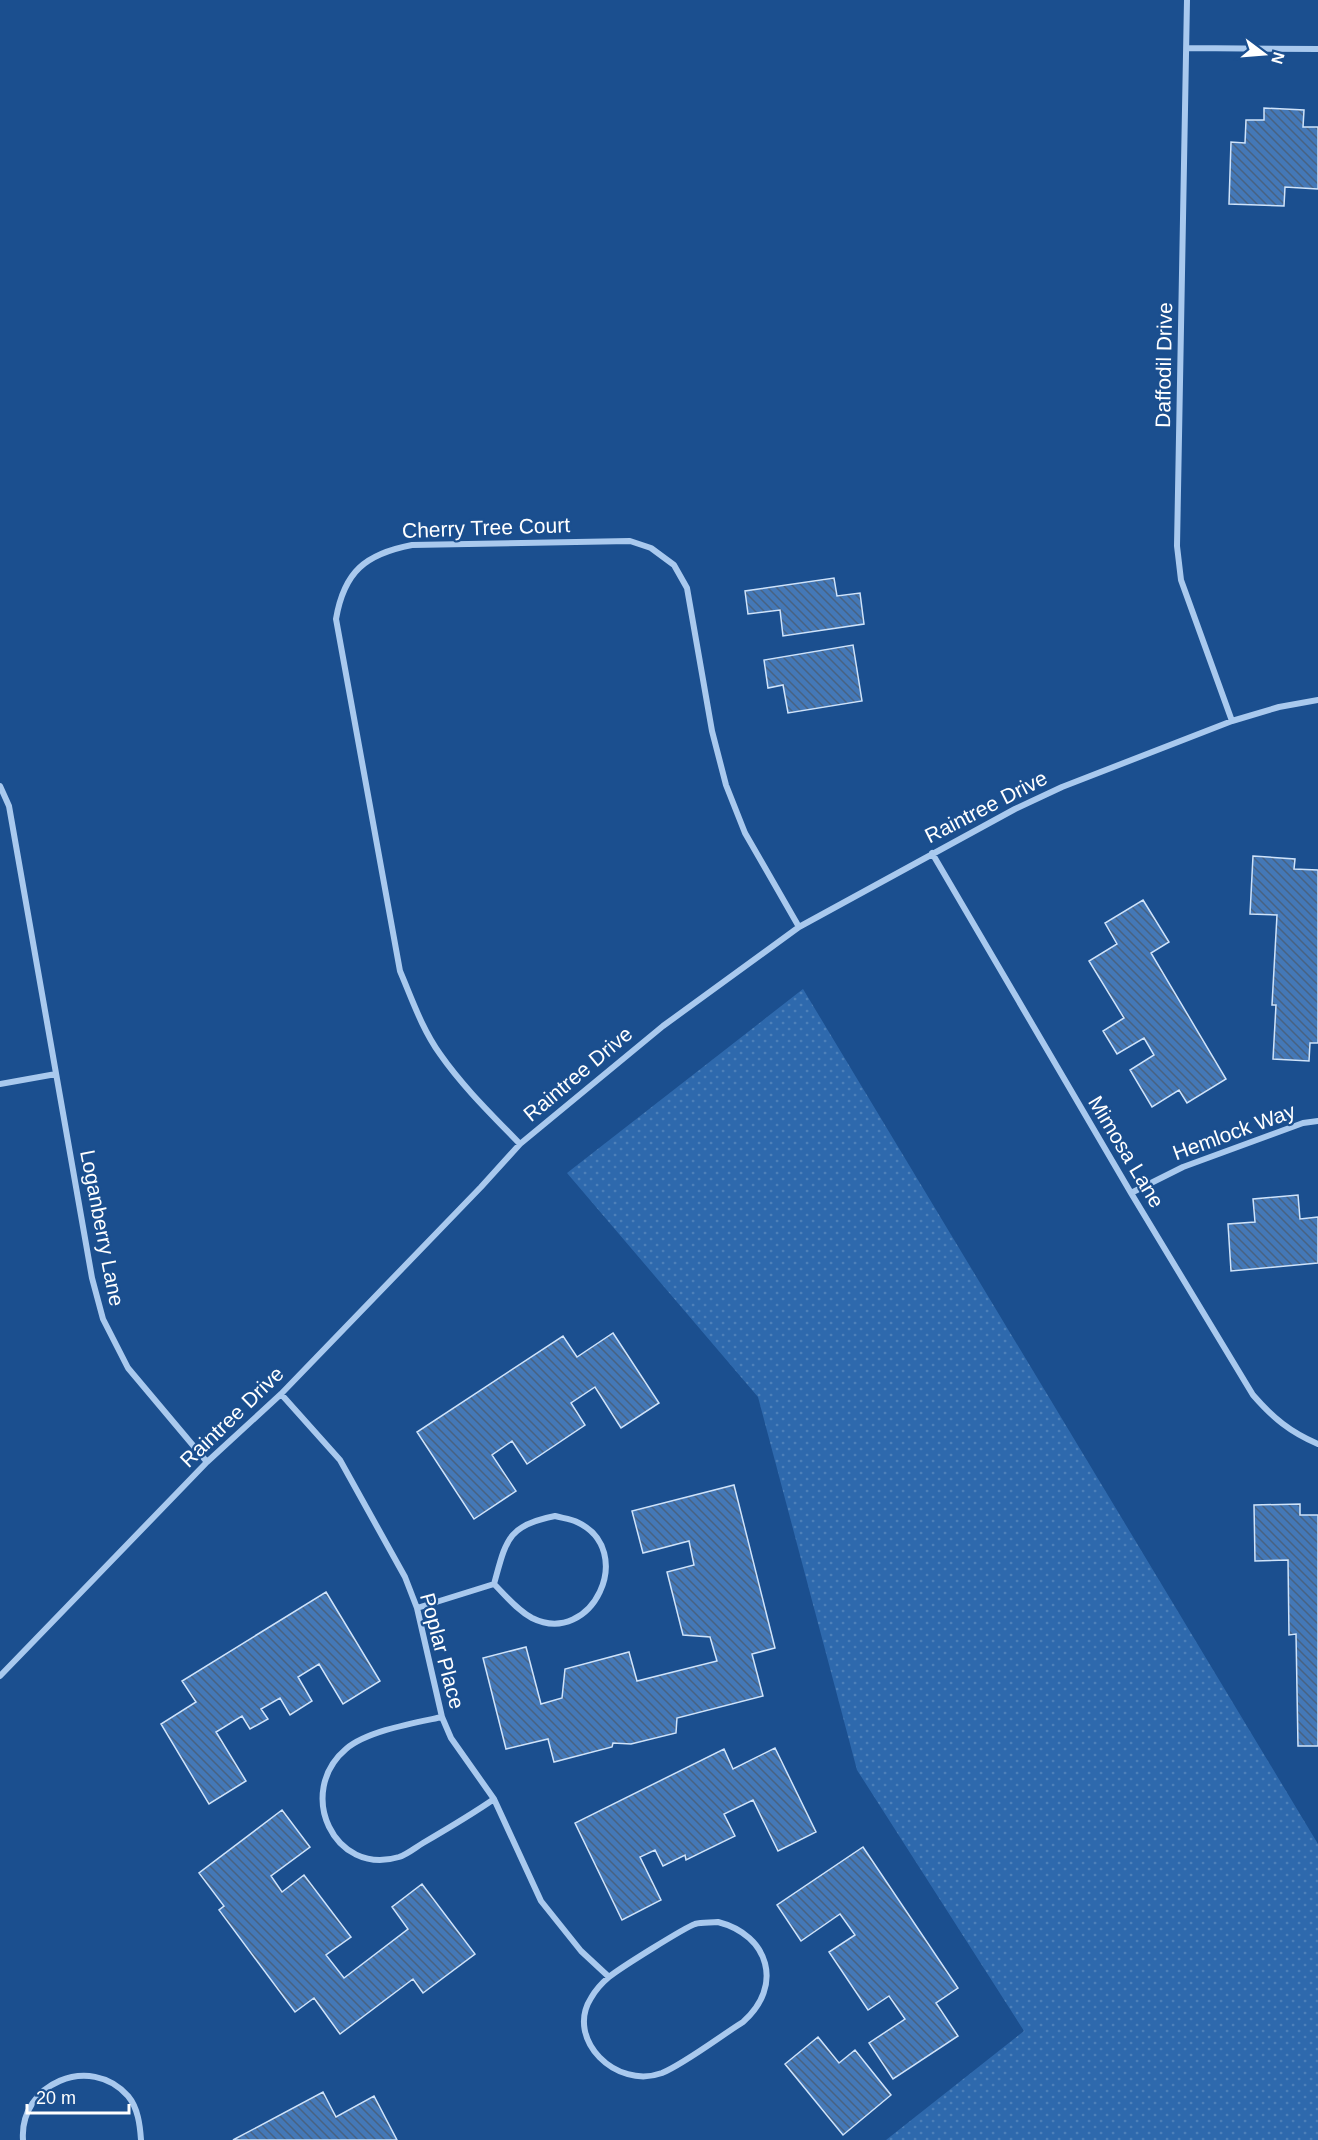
<svg xmlns="http://www.w3.org/2000/svg" width="1318" height="2140" font-family="Arial,sans-serif">
  <defs>
    <pattern id="grass-dots" width="8" height="8" patternUnits="userSpaceOnUse" patternTransform="scale(1.5)"><rect width="8" height="8" fill="#2e69ad"/><path d="M2 2h.1M6 6h.1" fill="none" stroke="#4d80b9" stroke-width="1.8" stroke-linecap="round"/></pattern>
    <pattern id="building-back-hatch" width="6" height="6" patternUnits="userSpaceOnUse" patternTransform="scale(1.5)"><rect width="6" height="6" fill="#4478b7"/><path d="M-1 5l2 2M0 0l6 6M5-1l2 2" fill="none" stroke="#486282"/></pattern>
  </defs>
  <rect width="100%" height="100%" fill="#1b4f8f"/>
  <path fill="url(#grass-dots)" d="M803 989 1318 1844V2140H886L1024 2031 857 1770 758 1397 567 1173Z"/>
  <path fill="url(#building-back-hatch)" stroke="#cfe3fa" stroke-width="1.5" d="M1264 108 1304 110 1303 127H1318V189L1285 187 1284 206 1229 204 1231 142 1245 143 1246 120H1264Z
    M834 578 837 596 860 593 864 624 783 636 780 610 748 614 745 591Z
    M853 645 862 701 788 713 783 685 768 688 764 660Z
    M1253 856 1295 859 1294 869 1318 870V1043H1310L1309 1061 1273 1059 1276 1005H1272L1277 915 1250 914Z
    M1143 900 1169 942 1151 953 1226 1079 1187 1103 1179 1090 1152 1107 1130 1070 1154 1055 1144 1038 1117 1054 1103 1031 1124 1018 1089 961 1117 944 1105 923Z
    M1298 1195 1300 1219 1318 1217V1263L1231 1271 1228 1224 1255 1222 1253 1199Z
    M613 1333 659 1403 621 1428 595 1387 571 1403 585 1425 527 1464 512 1441 492 1455 516 1491 474 1519 417 1432 563 1336 577 1357Z
    M734 1485 775 1648 752 1654 763 1696 677 1718 676 1733 631 1744 613 1743 612 1747 554 1762 548 1739 506 1749 483 1658 526 1647 541 1704 562 1698 565 1669 629 1652 637 1681 717 1661 710 1637 683 1635 667 1572 694 1565 689 1541 643 1553 632 1511Z
    M1300 1504V1515H1318V1746H1298L1296 1634 1289 1635 1288 1560 1255 1561 1254 1505Z
    M326 1592 380 1681 343 1704 319 1664 298 1677 312 1701 290 1715 280 1698 261 1709 268 1719 250 1729 242 1716 216 1732 246 1781 209 1804 161 1724 196 1702 182 1681Z
    M775 1748 816 1832 778 1851 753 1800 724 1814 735 1836 686 1860 685 1855 663 1866 655 1850 640 1857 661 1900 622 1920 575 1823 724 1749 733 1769Z
    M282 1810 310 1847 271 1876 282 1892 304 1875 351 1937 326 1955 344 1978 408 1929 392 1907 422 1884 475 1954 423 1993 413 1979 340 2034 314 1998 295 2012 219 1910 224 1906 199 1873Z
    M863 1847 958 1988 936 2003 958 2036 893 2079 869 2043 905 2019 889 1996 868 2010 829 1952 855 1935 840 1914 801 1941 777 1905Z
    M818 2037 839 2063 855 2050 891 2095 843 2135 785 2064Z
    M323 2092 336 2117 374 2096 397 2140H233Z"/>
  <g fill="none" stroke-linecap="round" stroke-linejoin="round">
    <path stroke="#a9c9ee" stroke-width="6" d="M1187 0 1177 546 1181 580 1232 721
      M1187 48 1318 49
      M0 786 9 806 92 1278 103 1319 128 1368 207 1462
      M932 853 1131 1193 1253 1395C1273 1418 1290 1432 1318 1444
      M0 1084 56 1074
      M520 1144C492 1115 463 1087 440 1054 422 1029 412 999 400 971L336 619C344 572 365 554 412 545L630 541 651 548 674 565 687 588 712 731 726 785 745 833 799 927
      M1131 1193 1183 1167 1303 1123 1318 1121
      M281 1394 340 1460 405 1577 417 1608 442 1717 451 1738 494 1799 541 1901 581 1951 609 1977
      M555 1516C562 1518 571 1519 577 1522 638 1550 592 1648 532 1618 517 1610 506 1596 494 1584 506 1541 507 1525 555 1516Z
      M417 1608 494 1584
      M0 1676 207 1462 281 1394 481 1187 520 1144 663 1026 799 927 1015 809 1062 787 1232 721 1279 707 1318 700
      M442 1717C414 1723 367 1731 346 1749 295 1792 334 1877 399 1857 408 1854 416 1847 423 1843 447 1829 471 1815 494 1799
      M718 1922C769 1935 784 1986 743 2022 722 2035 684 2064 662 2073 616 2090 565 2039 591 1998 595 1991 603 1982 609 1977 620 1968 684 1928 695 1924 702 1922 711 1923 718 1922Z
      M23 2140C19 2084 90 2053 128 2096 138 2108 140 2125 141 2140"/>
  </g>
  <g text-anchor="middle" stroke-width="4.5" stroke-linejoin="round" paint-order="stroke">
    <g font-size="21" fill="#fff" stroke="#1b4f8f">
      <text transform="translate(1164 365) rotate(-89)" y="7">Daffodil Drive</text>
      <text transform="translate(486 528) rotate(-2)" y="7">Cherry Tree Court</text>
      <text transform="translate(986 807) rotate(-27)" y="7">Raintree Drive</text>
      <text transform="translate(578 1074) rotate(-40)" y="7">Raintree Drive</text>
      <text transform="translate(1234 1132) rotate(-20)" y="7">Hemlock Way</text>
      <text transform="translate(1126 1152) rotate(59)" y="7">Mimosa Lane</text>
      <text transform="translate(102 1228) rotate(79)" y="7">Loganberry Lane</text>
      <text transform="translate(232 1417) rotate(-44)" y="7">Raintree Drive</text>
      <text transform="translate(442 1651) rotate(75)" y="7">Poplar Place</text>
    </g>
  </g>
  <g transform="translate(1264 54) rotate(106)" stroke="#1b4f8f" stroke-width="4.5" paint-order="stroke">
  <path d="M0-4.5L10 22L0 15L-10 22Z" fill="#ffffff"/>
  <text y="-9" font-size="16" font-weight="bold" text-anchor="middle" fill="#ffffff">N</text>
  </g>
  <path d="M27 2104v9h102v-9" fill="none" stroke="#ffffff" stroke-width="3"/>
  <text x="36" y="2104" font-size="18" fill="#ffffff" stroke="#1b4f8f" stroke-width="4.5" paint-order="stroke">20 m</text>
</svg>
